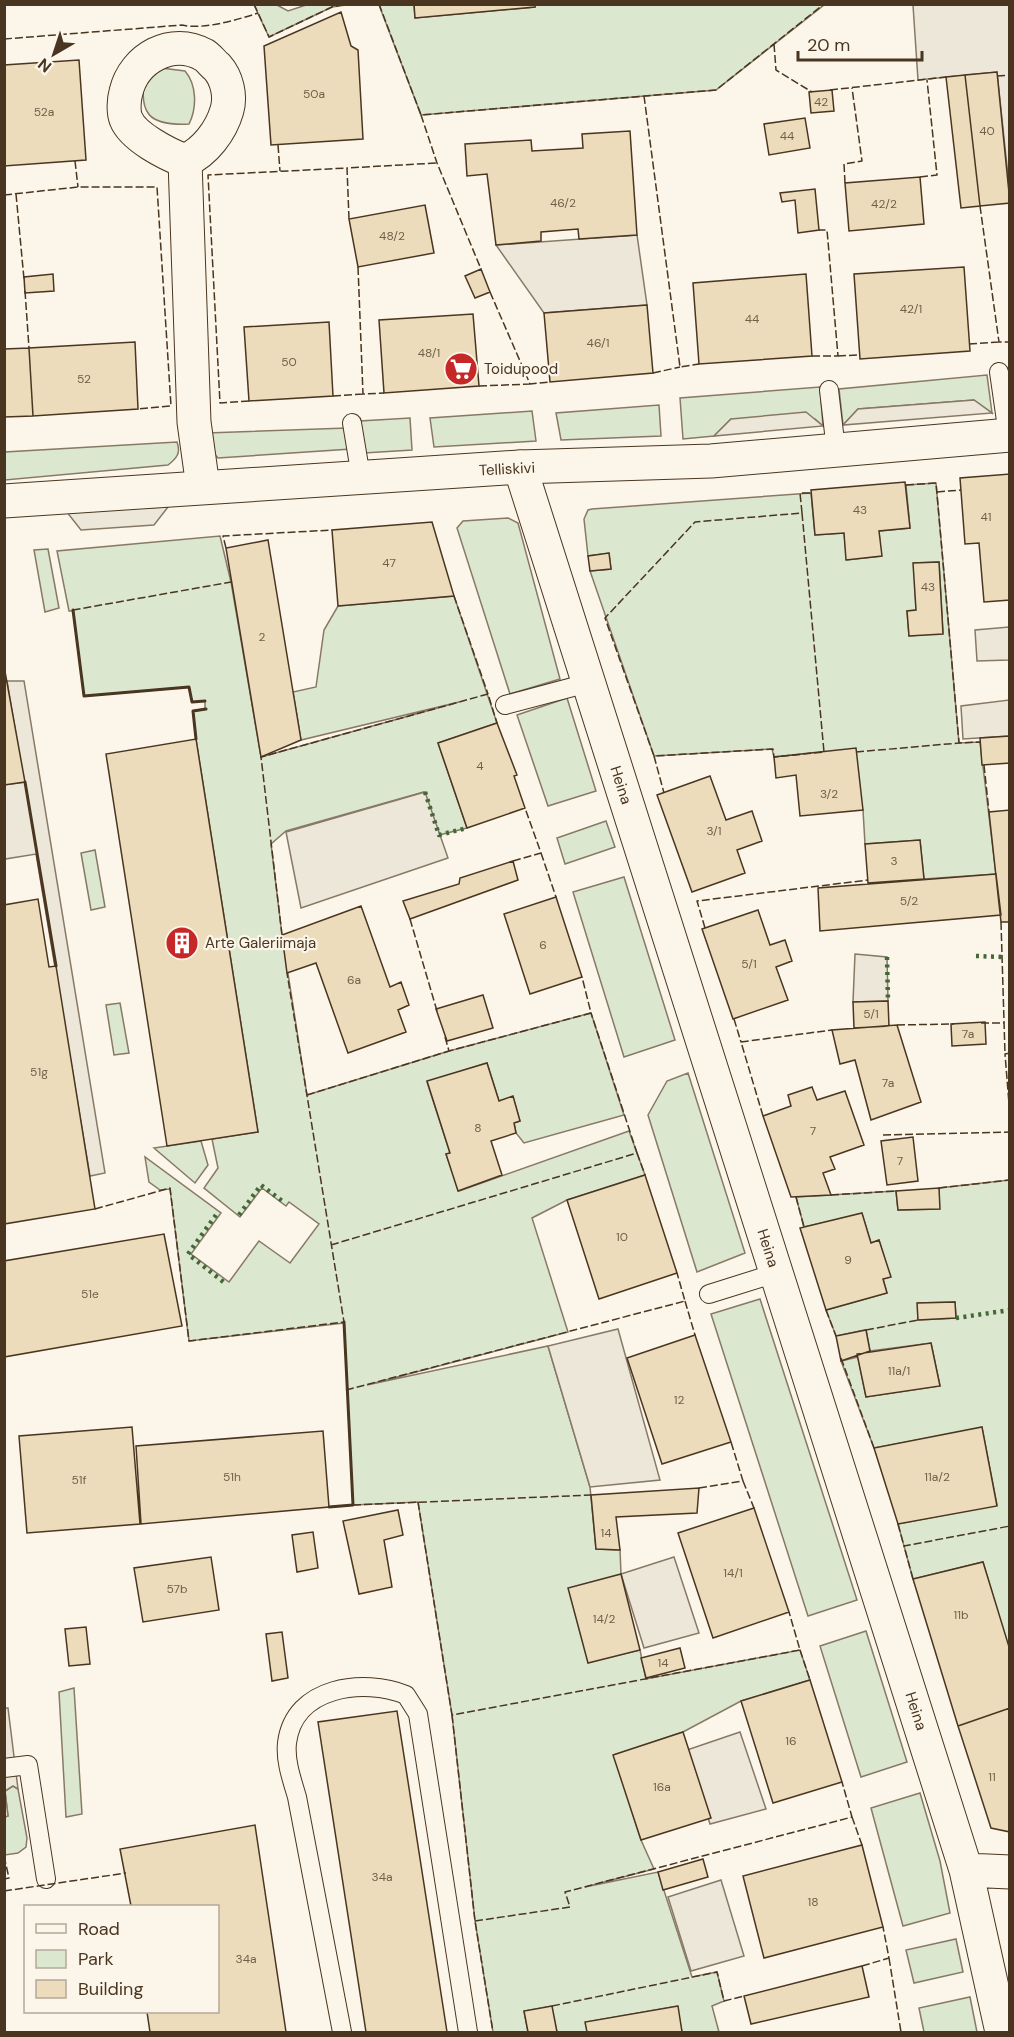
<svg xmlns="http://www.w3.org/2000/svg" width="1014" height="2037" font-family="'DM Sans',sans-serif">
  <rect width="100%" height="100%" fill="#fbf6e9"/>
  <path fill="#dce7d0" stroke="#887966" stroke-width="1.5" fill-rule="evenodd" d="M535 4 824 5 716 90 421 115 379 5H414L415 18 535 7Z
    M254 5H277L288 11 306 5H346L332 7 269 37Z
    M161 68 185 71C197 85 197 108 189 124 149 126 138 114 145 75Z
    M987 375 992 413 974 400 858 409 843 425 839 389Z
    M820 387 823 426 815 419H731L714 436 683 439 680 398Z
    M659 405 661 436 561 440 556 413Z
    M532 411 536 441 434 447 430 418Z
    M410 418 412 450 364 453 360 421Z
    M347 428 351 449 218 458 212 451 207 433Z
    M177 442C181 453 177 458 168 465L5 480V452Z
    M936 483 959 743 980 742 996 874 924 879 920 840 865 844 863 810 774 757 772 749 654 756 590 571 611 569 609 553 588 556 584 519 588 510 592 509 811 493 815 535 844 533 847 560 881 556 879 531 910 528 906 485ZM939 562 943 633 909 636 907 611 916 610 914 563Z
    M508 518 518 523 560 679 510 694 457 528 463 521Z
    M220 536 231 582 261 757 459 702 301 740 293 692 316 687 324 630 338 606 454 596 497 723 438 743 467 828 439 835 424 792 286 831 271 844 282 935 307 1095 449 1051 591 1013 624 1115 524 1143 516 1133 514 1123 520 1121 513 1097 499 1101 487 1063 427 1082 450 1153 446 1154 459 1191 629 1131 645 1175 567 1200 532 1218 568 1332 367 1385 548 1346 590 1487 596 1549 620 1550 621 1574 588 1662 640 1650 646 1679 800 1650 810 1680 741 1701 683 1732 614 1755 641 1840 654 1869 585 1887 658 1872 692 1977 717 1972 724 2001 712 2006 719 2032H682L677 2006 586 2022 587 2032H557L551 2006 524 2011 528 2032H493L475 1921 452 1715 418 1502 353 1505 344 1323 189 1341 170 1189 160 1190 149 1182 145 1157 221 1213 191 1254 229 1282 259 1241 290 1263 319 1224 289 1202 286 1206 262 1188 240 1217 204 1188 218 1168 212 1139 258 1132 196 739 193 711 205 709V701L192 702 189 687 84 696 73 611H69L57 551Z
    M48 549 59 608 45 612 34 550Z
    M567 698 596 791 548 806 517 715Z
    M606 821 615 847 565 864 557 838Z
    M95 850 105 907 91 910 81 853Z
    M624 877 675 1040 624 1057 573 892Z
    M120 1003 129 1053 114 1055 106 1005Z
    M688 1073 745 1253 697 1272 648 1115 667 1081Z
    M201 1141 208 1165 195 1183 154 1148Z
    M1009 1180V1650L983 1562 913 1579 898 1524 997 1505 982 1428 874 1448 841 1361 858 1357 866 1397 940 1386 931 1343 870 1351 866 1330 836 1336 826 1310 887 1293 883 1279 890 1277 879 1240 871 1243 862 1214 804 1227 796 1197 896 1191 898 1210 939 1209V1188ZM955 1302 956 1318 918 1320V1303Z
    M760 1299 857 1600 808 1616 711 1314Z
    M866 1631 907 1762 861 1777 820 1646Z
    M74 1688 82 1814 66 1817 59 1692Z
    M13 1786 18 1789 27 1838 26 1847 18 1853 5 1855V1817L8 1816 5 1791Z
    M920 1793 940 1861 950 1913 903 1926 871 1808Z
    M956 1939 963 1972 914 1983 906 1950Z
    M970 1997 977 2032H924L919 2008Z"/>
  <path fill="#ede7d9" stroke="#887966" stroke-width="1.5" d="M913 5H1009V185L997 72 918 80Z
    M637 235 647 305 544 313 496 245Z
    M974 400 992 413 843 425 858 409Z
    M806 412 823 426 714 436 731 419Z
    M168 507 154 525 81 530 66 511Z
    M1009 627V660L977 661 975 630Z
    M7 681H24L105 1173 90 1176 36 854 5 859 4 785 24 782Z
    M1009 700V736L963 739 961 706Z
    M425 792 448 858 301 908 286 832Z
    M855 954 887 957 888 1001 853 1002Z
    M618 1329 660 1480 590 1487 548 1346Z
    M674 1557 699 1633 644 1648 621 1574Z
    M4 1708H8L18 1789 13 1786 5 1791 8 1816 5 1817Z
    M740 1732 766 1809 710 1824 687 1750Z
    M721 1880 744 1956 691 1971 668 1897Z"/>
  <path fill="#ecdcbc" stroke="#4a3520" stroke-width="1.5" d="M414 4H535V7L415 18Z
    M341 12 351 46 358 50 363 139 271 145 264 46Z
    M79 60 86 160 4 166V65Z
    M997 72 1010 203 980 206 965 75Z
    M965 75 980 206 961 208 946 77Z
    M832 90 834 111 811 113 809 92Z
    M805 118 810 148 769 155 764 124Z
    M630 131 637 235 579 239 578 229 541 232V241L496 245 487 174 467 176 465 144 531 140 532 151 583 148 582 134Z
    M920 177 924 224 849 231 845 183Z
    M815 189 819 230 798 233 795 200 782 202 780 193Z
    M425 205 434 253 358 267 349 219Z
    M964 267 970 351 860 359 854 274Z
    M481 269 490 292 475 298 465 276Z
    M53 274 54 291 25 293 24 277Z
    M806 274 812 356 699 364 693 283Z
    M647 305 653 373 550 382 544 313Z
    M473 314 479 386 384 393 379 320Z
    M329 322 333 396 249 401 244 327Z
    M135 342 138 409 33 416 29 348Z
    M29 348 33 416 4 417V349Z
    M1010 474V600L984 602 979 543 965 544 960 478Z
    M905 482 910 528 879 531 882 556 846 560 844 533 815 535 811 490Z
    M432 522 454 596 338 606 332 530Z
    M268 540 301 740 261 757 226 548Z
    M609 553 611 569 590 571 588 556Z
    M939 562 943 634 909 636 907 611 916 610 913 563Z
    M4 666 25 782 4 785Z
    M497 723 517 775 514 776 525 808 467 828 438 743Z
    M1010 736V763L982 765 980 738Z
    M196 739 258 1132 167 1146 106 754Z
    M856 748 863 810 800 816 796 775 776 778 774 757Z
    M710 776 726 820 752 811 762 841 737 850 745 873 692 892 657 795Z
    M1010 810V922H1001L989 812Z
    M920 840 924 879 868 883 865 844Z
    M513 861 518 880 410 919 403 901 459 884 460 878Z
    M996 874 1001 915 820 931 818 888Z
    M556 897 582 977 530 994 504 914Z
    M38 899 49 967 56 966 95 1209 4 1224V905Z
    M361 906 390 987 401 982 409 1005 398 1010 406 1032 348 1053 316 963 287 973 282 935Z
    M758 910 770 945 785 940 792 961 776 967 788 1000 733 1019 702 929Z
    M483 995 493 1028 447 1041 436 1009Z
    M888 1001 889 1026 854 1028 853 1002Z
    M985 1022 986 1044 952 1046 951 1024Z
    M897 1025 921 1102 871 1120 855 1060 840 1064 832 1030Z
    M487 1063 499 1101 513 1096 520 1121 514 1123 516 1133 491 1141 502 1175 458 1191 446 1154 450 1153 427 1081Z
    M812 1087 817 1100 845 1091 864 1145 830 1157 835 1169 823 1173 831 1195 791 1197 763 1116 791 1106 788 1095Z
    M913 1137 918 1181 887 1185 881 1141Z
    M645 1175 677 1273 599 1299 567 1200Z
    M939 1188 940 1209 898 1210 896 1191Z
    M862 1213 871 1243 879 1240 891 1277 883 1279 887 1293 826 1310 800 1228Z
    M164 1234 182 1326 4 1357V1261Z
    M955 1302 956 1318 918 1320 917 1303Z
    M866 1330 870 1351 841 1361 836 1336Z
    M695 1335 731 1442 662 1464 627 1358Z
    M931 1343 940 1386 866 1397 857 1354Z
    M132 1427 140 1524 27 1533 19 1436Z
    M982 1427 997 1506 898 1524 874 1448Z
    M323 1431 329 1507 141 1524 136 1446Z
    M699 1488 697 1513 616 1517 620 1550 596 1549 591 1495Z
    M754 1508 789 1612 713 1638 678 1533Z
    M398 1510 403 1535 384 1540 392 1587 359 1594 343 1521Z
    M313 1532 318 1568 297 1572 292 1535Z
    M211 1557 219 1610 143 1622 134 1568Z
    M983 1562 1010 1650V1708L958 1726 913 1579Z
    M621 1574 640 1650 588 1663 568 1588Z
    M86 1627 90 1664 69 1666 65 1629Z
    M282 1632 288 1678 272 1681 266 1634Z
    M680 1648 685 1668 646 1678 641 1658Z
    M810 1680 842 1782 773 1803 741 1701Z
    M1010 1708V1832L991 1828 958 1726Z
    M397 1711 447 2032H366L318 1722Z
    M683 1732 711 1818 641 1840 613 1755Z
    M255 1825 286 2032H150L147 2012H218V1906H131L120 1849Z
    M862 1845 883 1927 764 1958 743 1876Z
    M703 1859 708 1877 663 1890 658 1872Z
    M862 1966 869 1997 751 2024 744 1996Z
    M552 2006 557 2032H528L524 2011Z
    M678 2006 682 2032H587L585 2022Z"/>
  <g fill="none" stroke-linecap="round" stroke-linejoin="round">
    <defs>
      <path id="lane" d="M999 372 1008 435
        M829 390 836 450
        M352 423 361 477
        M505 705 588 683
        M709 1294 776 1273
        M4 1768 28 1765 46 1879
        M342 2032 297 1797C292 1780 285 1761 287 1743 294 1686 364 1678 406 1695L418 1714 468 2032"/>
      <path id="street" d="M185 161C205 152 221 131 227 110 231 96 227 78 217 67 213 64 208 57 204 55 172 37 134 58 126 92 124 99 123 112 126 119 133 137 167 154 185 161L194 422 203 487
        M520 467 966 1870 1002 2032
        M966 1870 1010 1872"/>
      <path id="secondary" d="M4 501 520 467 711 461 1010 435"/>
    </defs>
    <use href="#lane" stroke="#4a3520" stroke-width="20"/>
    <use href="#street" stroke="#4a3520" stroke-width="35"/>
    <use href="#secondary" stroke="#4a3520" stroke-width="35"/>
    <use href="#lane" stroke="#fbf6e9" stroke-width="18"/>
    <use href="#street" stroke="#fbf6e9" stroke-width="33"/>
    <use href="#secondary" stroke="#fbf6e9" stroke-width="33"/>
    <path stroke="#436837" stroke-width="4.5" stroke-dasharray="3 4.5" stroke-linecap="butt" d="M425 792 439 835 467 828
      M976 956 1002 957
      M887 957 888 1001
      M216 1215 188 1254 226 1284
      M239 1215 261 1185 285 1203
      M956 1318 1010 1310"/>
    <path stroke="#4a3520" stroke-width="1.5" stroke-dasharray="8 3" stroke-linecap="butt" d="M254 4 269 37 332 7 346 4
      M379 4 421 115 716 90 824 4
      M4 39 182 25C203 30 237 20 258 13
      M774 44 776 70 812 92
      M997 76 1010 75
      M830 90 946 77
      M644 96 680 367 699 364
      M421 115 437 163 481 269
      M278 145 280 171
      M75 161 78 187
      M920 177 937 175 927 80
      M845 183 844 164 862 161 852 88
      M16 194 24 279
      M4 195 78 187H157L171 406 138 409
      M980 206 999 342H1010
      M349 219 347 168 437 163
      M358 267 363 394 384 393
      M25 291 29 348
      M490 292 530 384 550 382
      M969 344 999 342
      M812 356H838L827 230H819
      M838 356 859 355
      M653 373 680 367
      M479 386 530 384
      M333 396 363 394
      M249 401 220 403 208 175 347 168
      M906 485 936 483 959 743 980 742
      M937 492 961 490
      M802 513 824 752 774 757 773 749 654 756 605 618 695 522Z
      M802 513 800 493H811
      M226 548 223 536 332 530
      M454 596 488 694
      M205 701 192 702 189 687 84 696 73 610 231 582
      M196 739 193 711 206 709
      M856 752 959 743
      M654 756 664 793
      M984 765 989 812
      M541 853 556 897
      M513 861 541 853 525 808
      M410 919 437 1011
      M1001 922 1005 1054
      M705 928 697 901 868 880
      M282 935 261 757 488 694 497 723
      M734 1019 741 1042
      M981 1023H1004
      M897 1025 954 1024
      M445 1037 449 1051 591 1013 582 977
      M1010 1053 1005 1054 1010 1116
      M307 1095 449 1051
      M763 1116 741 1042 832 1030
      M883 1135 1010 1132
      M637 1153 645 1175
      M939 1188 1010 1180
      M831 1195 896 1191
      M796 1197 804 1227
      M95 1209 170 1188 189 1341 344 1322 287 973
      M331 1245 637 1153 591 1013
      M685 1301 695 1335
      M826 1310 836 1336
      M866 1330 918 1320
      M841 1358 874 1448
      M346 1390 685 1301 677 1273
      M743 1481 754 1508
      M699 1488 743 1481 731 1442
      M418 1502 452 1715 800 1650 789 1612
      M353 1505 591 1495
      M898 1524 904 1546
      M913 1579 904 1546 1010 1526
      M800 1650 810 1680
      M452 1715 475 1921 493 2032
      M852 1817 862 1845
      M4 1856 9 1878 4 1879
      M4 1891 126 1873
      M475 1921 570 1907 565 1892 852 1817 842 1782
      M889 1958 901 2032
      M862 1966 889 1958 883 1927
      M552 2006 717 1972 724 2001 744 1996"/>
    <path stroke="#4a3520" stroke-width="3" d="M73 610 84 696 189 687 192 702 205 701
      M196 739 193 711 206 709
      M25 782 56 966
      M329 1507 353 1505 344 1322"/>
  </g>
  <defs>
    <symbol id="supermarket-disc" viewBox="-11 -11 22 22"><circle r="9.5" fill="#c62828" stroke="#fbf6e9"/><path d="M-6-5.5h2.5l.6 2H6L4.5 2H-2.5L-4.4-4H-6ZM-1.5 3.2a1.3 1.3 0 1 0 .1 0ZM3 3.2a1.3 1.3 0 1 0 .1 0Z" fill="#fff"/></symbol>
    <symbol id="building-disc" viewBox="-11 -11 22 22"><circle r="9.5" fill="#c62828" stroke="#fbf6e9"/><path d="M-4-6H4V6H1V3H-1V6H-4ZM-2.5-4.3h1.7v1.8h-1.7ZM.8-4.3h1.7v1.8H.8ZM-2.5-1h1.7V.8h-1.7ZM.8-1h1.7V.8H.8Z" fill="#fff"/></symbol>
  </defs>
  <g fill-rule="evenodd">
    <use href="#supermarket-disc" x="442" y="350" width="38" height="38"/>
    <use href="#building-disc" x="163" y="924" width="38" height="38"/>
  </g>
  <g text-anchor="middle" stroke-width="4.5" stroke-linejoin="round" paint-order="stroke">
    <g font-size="12" fill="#725f47">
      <text x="314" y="98">50a</text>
      <text x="821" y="106">42</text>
      <text x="44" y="116">52a</text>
      <text x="987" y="135">40</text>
      <text x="787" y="140">44</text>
      <text x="563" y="207">46/2</text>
      <text x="884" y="208">42/2</text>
      <text x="392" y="240">48/2</text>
      <text x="911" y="313">42/1</text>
      <text x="752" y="323">44</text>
      <text x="598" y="347">46/1</text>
      <text x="429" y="357">48/1</text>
      <text x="289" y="366">50</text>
      <text x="84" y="383">52</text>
      <text x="860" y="514">43</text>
      <text x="986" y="521">41</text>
      <text x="389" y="567">47</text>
      <text x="928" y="591">43</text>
      <text x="262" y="641">2</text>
      <text x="480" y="770">4</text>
      <text x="829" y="798">3/2</text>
      <text x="714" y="835">3/1</text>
      <text x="894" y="865">3</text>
      <text x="909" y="905">5/2</text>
      <text x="543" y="949">6</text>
      <text x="749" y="968">5/1</text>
      <text x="354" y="984">6a</text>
      <text x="871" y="1018">5/1</text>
      <text x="968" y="1038">7a</text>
      <text x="39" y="1076">51g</text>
      <text x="888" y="1087">7a</text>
      <text x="478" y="1132">8</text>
      <text x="813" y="1135">7</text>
      <text x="900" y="1165">7</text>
      <text x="622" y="1241">10</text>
      <text x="848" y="1264">9</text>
      <text x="90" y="1298">51e</text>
      <text x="899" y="1375">11a/1</text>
      <text x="679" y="1404">12</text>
      <text x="232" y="1481">51h</text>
      <text x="937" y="1481">11a/2</text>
      <text x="79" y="1484">51f</text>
      <text x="606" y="1537">14</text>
      <text x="733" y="1577">14/1</text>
      <text x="177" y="1593">57b</text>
      <text x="961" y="1619">11b</text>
      <text x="604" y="1623">14/2</text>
      <text x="663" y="1667">14</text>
      <text x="791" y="1745">16</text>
      <text x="992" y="1781">11</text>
      <text x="662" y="1791">16a</text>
      <text x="382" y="1881">34a</text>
      <text x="813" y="1906">18</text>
      <text x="246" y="1963">34a</text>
    </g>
    <g font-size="15" fill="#4a3520" stroke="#fbf6e9" text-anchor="start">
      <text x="484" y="374">Toidupood</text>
      <text x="205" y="948">Arte Galeriimaja</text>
    </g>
    <g font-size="15" fill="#4a3520" stroke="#fbf6e9">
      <text transform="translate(507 469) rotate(-3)" y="5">Telliskivi</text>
      <text transform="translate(621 785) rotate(72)" y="5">Heina</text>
      <text transform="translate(768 1248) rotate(72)" y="5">Heina</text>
      <text transform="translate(916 1711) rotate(72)" y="5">Heina</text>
    </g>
  </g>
  <rect width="1014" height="2037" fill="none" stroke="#4a3520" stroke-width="12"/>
  <rect x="24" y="1905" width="195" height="108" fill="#fbf6e9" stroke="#b4a999" stroke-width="1.5"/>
  <rect x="36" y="1924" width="30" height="9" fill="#fbf6e9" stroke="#b4a999" stroke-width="1.5"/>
  <text x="78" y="1935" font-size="18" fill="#4a3520">Road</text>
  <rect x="36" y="1950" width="30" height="18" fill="#dce7d0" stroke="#b4a999" stroke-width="1.5"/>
  <text x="78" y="1965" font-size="18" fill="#4a3520">Park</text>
  <rect x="36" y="1980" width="30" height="18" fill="#ecdcbc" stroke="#b4a999" stroke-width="1.5"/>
  <text x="78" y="1995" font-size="18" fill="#4a3520">Building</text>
  <g transform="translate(54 54) rotate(219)" stroke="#fbf6e9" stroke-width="4.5" paint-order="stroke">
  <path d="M0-4.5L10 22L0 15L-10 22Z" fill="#4a3520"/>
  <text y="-9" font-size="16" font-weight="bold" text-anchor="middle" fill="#4a3520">N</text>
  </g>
  <path d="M798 51v9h124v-9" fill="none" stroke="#4a3520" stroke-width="3"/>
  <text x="807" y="51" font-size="18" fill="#4a3520" stroke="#fbf6e9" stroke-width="4.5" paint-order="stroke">20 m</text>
</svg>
